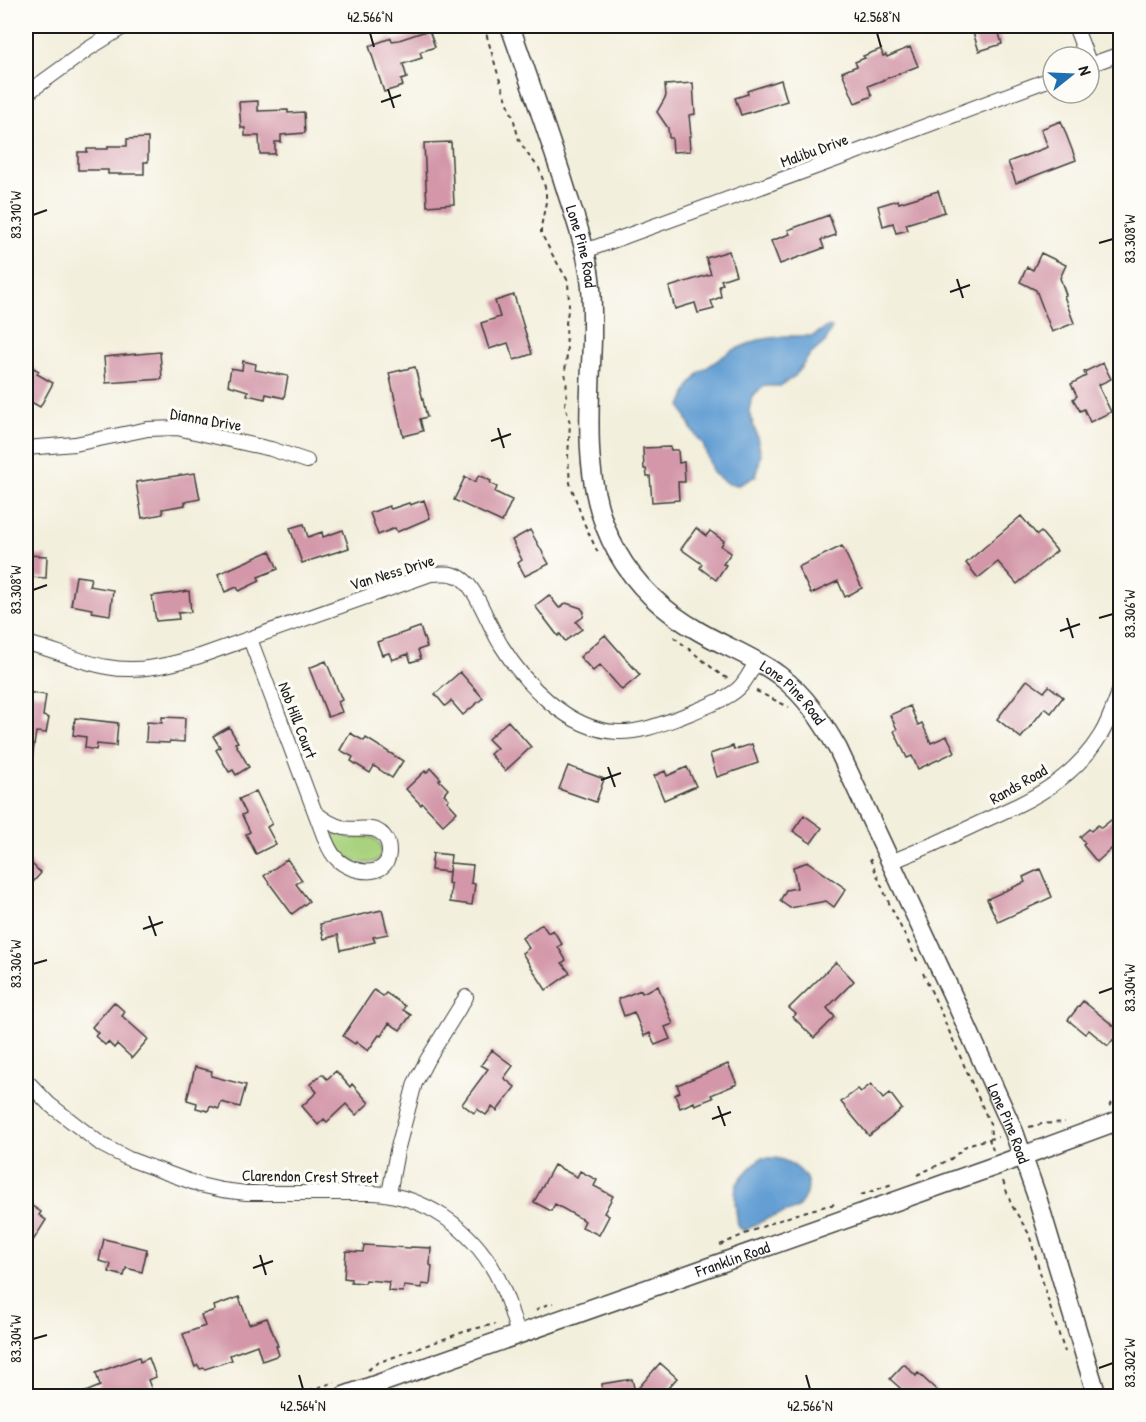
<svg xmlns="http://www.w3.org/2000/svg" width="1146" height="1422" font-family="'Patrick Hand',sans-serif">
  <rect width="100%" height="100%" fill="#fdfcf7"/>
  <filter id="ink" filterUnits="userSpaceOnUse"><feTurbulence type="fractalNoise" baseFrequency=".0167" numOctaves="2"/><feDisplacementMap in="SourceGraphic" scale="12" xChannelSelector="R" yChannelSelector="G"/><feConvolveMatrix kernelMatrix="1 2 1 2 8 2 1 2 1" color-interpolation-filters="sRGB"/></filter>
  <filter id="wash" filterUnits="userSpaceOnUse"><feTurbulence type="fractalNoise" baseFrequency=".008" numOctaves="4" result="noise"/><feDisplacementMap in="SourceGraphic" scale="24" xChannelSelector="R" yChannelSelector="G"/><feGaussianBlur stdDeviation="1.35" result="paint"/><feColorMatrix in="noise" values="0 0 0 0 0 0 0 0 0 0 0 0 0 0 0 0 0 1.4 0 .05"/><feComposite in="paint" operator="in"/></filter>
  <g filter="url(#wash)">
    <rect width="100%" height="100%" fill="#f3efdd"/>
    <path fill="#a8d27d" stroke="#62774c" stroke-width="1.5" d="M335 833C341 834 347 837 353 837 359 838 366 836 372 837 376 839 380 843 381 847 388 876 331 862 333 834Z"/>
    <path fill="#649fd3" stroke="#405e78" stroke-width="1.5" d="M827 327 832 328 825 342 809 356 795 376 780 386H764L752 396 749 411 756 433 761 455 756 476 739 485 728 484 713 473 703 444 692 430 681 406 690 385 699 373 731 351 758 340 784 336H813Z
      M761 1158C766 1158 771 1158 776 1158 789 1161 807 1171 808 1186 808 1193 802 1202 798 1208L766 1219 744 1231 738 1226C737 1215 733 1198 736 1187 739 1177 753 1165 761 1158Z"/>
    <g id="blocks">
      <path fill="#d397a9" d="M971 26H997L1002 44 979 51Z
        M429 30 435 47 420 52 422 58 403 64 407 78 401 80 403 86 384 92 369 46 391 38 392 41 399 40Z
        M910 47 918 66 868 86 872 96 855 103 842 72 857 66 855 62 865 58 863 56 881 49 883 56 886 55 887 57Z
        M781 80 787 101 741 115 735 98 748 94 747 91Z
        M693 83 695 114 689 115 691 136H689L690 151 673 152 672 138H669L668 128 657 112 666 96 665 85Z
        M258 101V111L288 110V113L304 112 305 133 281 135V142H275V154H260L259 136H245V128H241L239 102Z
        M1061 121 1076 160 1016 183 1008 162 1048 147 1041 129Z
        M148 138V162H144V174H108V170H78V152H87V149H108V146H127V139Z
        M451 142 454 204 427 206 424 143Z
        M938 191 945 212 906 224 908 230 896 233 893 223 883 226 878 206 898 200 899 203Z
        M829 215 836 235 821 240 824 248 780 264 771 241 790 234 788 230Z
        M729 251 736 275 721 280 723 284 719 285 721 297 711 301 714 309 698 313 695 303 675 309 669 287 711 274 706 258Z
        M1041 253 1066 265 1060 278 1066 295 1064 296 1074 323 1052 332 1036 290 1020 282 1027 267 1033 270Z
        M514 295 532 354 514 360 508 343 489 349 481 323 500 317 495 301Z
        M160 352 162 379 106 383 104 357Z
        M243 361 256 364 255 370 288 376 284 398 266 394 265 399 247 395 248 391 228 385 231 368 242 370Z
        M1103 363 1111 379 1098 385 1111 412 1090 422 1084 409 1080 411 1073 399 1077 396 1071 384 1086 376 1084 372Z
        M26 364 39 371 37 374 53 383 40 407 26 399Z
        M415 367 427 417 420 419 423 431 403 436 389 373Z
        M670 447 671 450H678L679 463 684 462 685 482H678L679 500 652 502 650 476H647L646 469H644L643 448Z
        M195 473 200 499 185 502V505L162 509 163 514 142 518 136 482Z
        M479 475 491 481 490 483 497 487 495 492 512 500 502 522 454 500 465 477 475 482Z
        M424 500 430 518 397 532 395 528 378 535 370 513 389 506 391 509 409 503 410 505Z
        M1021 516 1037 535 1041 532 1057 551 1017 584 998 562 978 578 966 563Z
        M304 524 308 537 322 532 323 537 343 530 349 548 302 563 290 528Z
        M696 528 706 536 710 531 724 541 721 546 731 553 723 564 726 565 716 580 700 568 702 564 681 549Z
        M530 530 549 564 525 576 518 563 522 560 512 540Z
        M842 546 862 588 845 597 838 581 811 594 798 567Z
        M270 551 278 569 258 577 260 581 239 591 237 587 225 592 218 574Z
        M26 555 47 556 46 578 26 577Z
        M76 576 91 578 89 586 113 590 110 615 92 612V609L71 605Z
        M189 591 191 612 178 613 179 619 156 621 152 596Z
        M549 595 559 608 566 603 581 608 584 612 583 617 576 622 582 629 565 641 560 634 558 636 535 606Z
        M420 627 427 647 418 650 421 659 411 662 408 654 392 660 389 653 382 655 377 642Z
        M605 635 640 675 622 690 600 665 593 671 580 657Z
        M326 661 342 700 338 702 342 712 328 717 309 668Z
        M460 672 483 698 463 715 451 701 445 706 435 694Z
        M1027 680 1044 692 1049 686 1063 697 1051 713 1045 708 1021 738 997 719Z
        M27 692 46 695 43 716 49 718 46 733 36 732 32 759H26V698Z
        M910 706 918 725 922 723 931 743 947 736 955 752 918 769 912 756 907 758 894 731 897 729 890 715Z
        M162 717 185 718 184 742 170 741 169 743 146 742 147 722 162 723Z
        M75 718 118 723 116 746 97 744 96 750 85 748 86 737 73 735Z
        M508 721 531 747 505 771 490 754 497 748 488 739Z
        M229 727 238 742 235 743 249 767 236 775 233 770 229 772 216 750 220 747 213 736Z
        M350 733 364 741 366 738 403 761 392 778 374 766 370 773 351 761 353 757 340 750Z
        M752 744 758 763 717 777 710 754 733 746 734 750Z
        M568 766 604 779 596 802 559 789Z
        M687 767 696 786 664 800 654 776 665 771 667 776Z
        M431 768 441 779 439 780 448 789 444 794 449 799 447 801 457 812 443 825 422 803 421 805 406 789 425 771 426 773Z
        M256 791 272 824 267 827 276 844 256 854 246 834 250 832 242 815 246 813 239 799Z
        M1120 813V841L1097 862 1083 845 1085 843 1080 837 1089 829 1091 831 1098 825 1101 828Z
        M804 815 822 828 811 843 793 831Z
        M433 853 451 855 449 872 431 870Z
        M26 858 41 873 26 890Z
        M287 859 302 880 296 884 309 901 292 914 264 876Z
        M808 862 846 889 834 907 826 901 790 908 780 901 786 890 797 888 793 867Z
        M450 863 473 865 471 883 475 884 472 905 450 902 451 884 448 883Z
        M1040 869 1052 897 998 922 987 899 1025 882 1023 877Z
        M382 910 388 934 373 937 375 942 341 950 338 935 324 939 320 924Z
        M542 924 548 933 553 930 562 944 558 947 566 960 562 963 570 973 546 990 522 953 529 948 522 938Z
        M836 962 854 981 827 1008 835 1017 814 1038 793 1017 796 1014 789 1008Z
        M658 986 673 1024 665 1027 670 1039 655 1045 650 1033 644 1036 634 1012 624 1016 618 999 641 990 642 993Z
        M374 990 383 996 386 993 405 1006 403 1010 411 1015 400 1030 389 1023 381 1036 379 1035 368 1051 356 1042 355 1044 343 1036Z
        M1083 1001 1120 1031 1108 1046 1089 1030 1085 1034 1068 1020Z
        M114 1002 125 1012 122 1016 148 1039 132 1058 117 1044 114 1048 108 1042 105 1045 95 1036 98 1033 92 1027Z
        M492 1050 513 1066 504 1078 515 1087 497 1111 492 1107 486 1115 477 1109 474 1113 462 1104 488 1069 481 1065Z
        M728 1064 737 1084 711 1095 713 1098 695 1105 694 1102 680 1108 675 1095 680 1092 677 1085Z
        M195 1067 212 1071 211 1076 246 1085 240 1107 221 1102 219 1109 210 1106 208 1111 196 1108 197 1103 187 1100Z
        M336 1071 350 1087 352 1084 369 1103 356 1115 346 1104 327 1122 324 1119 318 1125 302 1106 317 1092 310 1084 322 1074 327 1079Z
        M871 1084 883 1099 890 1093 902 1109 869 1136 841 1102 858 1089 861 1092Z
        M554 1165 577 1177 580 1171 597 1180 594 1186 613 1196 604 1213 609 1216 599 1235 582 1227 585 1221 555 1204 551 1211 534 1202Z
        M26 1202 41 1212 39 1215 46 1220 26 1252Z
        M104 1239 147 1249 142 1272 126 1268 124 1276 109 1272 111 1264 99 1261Z
        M364 1245 410 1248 411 1247 431 1248 430 1265 432 1266 430 1285 422 1284V1288L404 1286 403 1292 388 1291 389 1282 366 1280 365 1283 351 1282V1279L344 1278 346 1251 363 1252Z
        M239 1297 249 1324 267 1318 278 1346H276L279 1355 262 1361 257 1345 230 1355 232 1360 205 1369 204 1368 200 1369 198 1365 195 1367 183 1334 205 1326 201 1315 215 1310 214 1306Z
        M139 1357 140 1362 149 1358 156 1377 148 1380 154 1396H76L100 1386 96 1373Z
        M660 1363 677 1378 661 1396H603L602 1384 632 1379 635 1392Z
        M904 1364 916 1376 918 1373 943 1396H909L890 1379Z"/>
    </g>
  </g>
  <g filter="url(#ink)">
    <use href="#blocks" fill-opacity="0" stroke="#3c3c39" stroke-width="1.5"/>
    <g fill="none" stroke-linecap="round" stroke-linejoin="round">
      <defs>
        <path id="minor" d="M1075 26 1087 57
          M1089 65 1120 54
          M26 94 88 49 125 26
          M585 251 835 160 1053 78
          M26 448 75 444 148 429 177 428 271 449 307 461
          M250 639 325 839C328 846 331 854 337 859 350 873 387 880 389 853 389 848 389 843 386 839 377 823 358 831 344 828 332 825 324 820 315 812
          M26 643C53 649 79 662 107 667 138 673 170 665 200 656L431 574C444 573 455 572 465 581 478 593 490 628 501 645 524 683 568 730 617 732 638 733 659 725 678 718 695 711 727 700 739 688 747 680 751 670 757 661
          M891 862 934 844 1018 805C1049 790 1081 767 1100 736 1109 722 1114 705 1120 689
          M26 1080 49 1104 102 1145 129 1159 200 1185 222 1190 246 1193H374C425 1196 471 1228 496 1274 506 1293 512 1314 518 1335
          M389 1194 397 1151 415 1083 427 1060 466 997"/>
        <g id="tertiary">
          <path id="s1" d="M510 26C528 77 546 128 563 180 572 210 584 240 589 271 593 293 592 316 592 339 590 410 580 487 617 552 636 586 666 613 700 632 726 647 755 657 780 676 806 696 822 721 838 749L957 1005 1014 1132 1036 1194 1097 1396"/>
          <path id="s2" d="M344 1396 998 1165 1120 1120"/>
        </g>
      </defs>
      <use href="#minor" stroke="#3c3c39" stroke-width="16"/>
      <use href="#tertiary" stroke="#3c3c39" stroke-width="21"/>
      <path stroke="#3c3c39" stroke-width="2" stroke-dasharray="4.5 4.5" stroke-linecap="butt" d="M484 26 499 78 513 117 519 140 529 156 539 168 543 180 546 191V202L541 227V233L552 254 568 281 569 305 566 323 567 355 565 371 567 390 565 405 570 423 568 457 570 483 584 523 598 553
        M674 637 721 675 729 679
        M756 691 789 707
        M870 859 889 903 918 962
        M923 973 943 1017
        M945 1022 990 1124 991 1135 989 1139 993 1150
        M1109 1106 1120 1096
        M1029 1127 1042 1124 1065 1122
        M917 1175 951 1159 966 1146 973 1143 998 1137
        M1003 1181 1011 1204 1029 1234 1053 1317 1065 1352
        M861 1195 892 1184
        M720 1245C758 1228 795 1212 836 1204
        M536 1310 540 1307 553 1303
        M368 1370 377 1363 469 1330 495 1324
        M292 1396 335 1382"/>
      <use href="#minor" stroke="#fff" stroke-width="14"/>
      <use href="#tertiary" stroke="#fff" stroke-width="18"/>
    </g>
  </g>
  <path fill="none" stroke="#1c1c1c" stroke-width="2" d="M370 33 374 47M877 33 881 47M388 89 394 108M381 102 401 95M33 215 47 210M1099 243 1113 239M957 279 963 298M950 292 970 285M498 428 504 448M491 441 511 434M33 590 47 585M1067 618 1073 638M1099 618 1113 614M1060 631 1080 624M608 767 615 787M601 780 621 773M149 916 156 936M143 929 163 922M33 964 47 960M1099 993 1113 988M718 1106 725 1126M712 1119 731 1112M260 1255 266 1275M253 1268 273 1261M33 1339 47 1335M1099 1368 1113 1363M299 1375 303 1389M806 1375 810 1389"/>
  <g text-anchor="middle" stroke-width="6" stroke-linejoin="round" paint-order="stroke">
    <g font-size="16" fill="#1c1c1c" stroke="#fdfcf7">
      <text transform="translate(814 150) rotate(-20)" y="6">Malibu Drive</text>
      <text dy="6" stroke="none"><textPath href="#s1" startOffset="232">Lone Pine Road</textPath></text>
      <text transform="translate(206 419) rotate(10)" y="6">Dianna Drive</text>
      <text transform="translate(392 572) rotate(-17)" y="6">Van Ness Drive</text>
      <text dy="6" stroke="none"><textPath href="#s1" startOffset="772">Lone Pine Road</textPath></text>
      <text transform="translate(298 720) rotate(69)" y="6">Nob Hill Court</text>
      <text transform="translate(1018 784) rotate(-30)" y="6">Rands Road</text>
      <text dy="6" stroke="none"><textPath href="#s1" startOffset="1257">Lone Pine Road</textPath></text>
      <text transform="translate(310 1176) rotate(1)" y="6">Clarendon Crest Street</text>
      <text dy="6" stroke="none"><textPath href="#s2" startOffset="412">Franklin Road</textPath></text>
    </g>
  </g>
  <rect width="1146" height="1422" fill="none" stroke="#fdfcf7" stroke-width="66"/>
  <g transform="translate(1071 75) rotate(72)"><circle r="28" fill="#fdfcf7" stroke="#a3a29f" stroke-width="1.5"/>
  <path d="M0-4.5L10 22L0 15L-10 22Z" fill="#1f6fb2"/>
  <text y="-9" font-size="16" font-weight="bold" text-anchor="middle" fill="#1c1c1c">N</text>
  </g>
  <rect x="33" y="33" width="1080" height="1356" fill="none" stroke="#1c1c1c" stroke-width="2"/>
  <g font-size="15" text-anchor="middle" fill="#1c1c1c">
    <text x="370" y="22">42.566°N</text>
    <text x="877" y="22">42.568°N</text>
    <text transform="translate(16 215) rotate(-90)" y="5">83.310°W</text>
    <text transform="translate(1130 239) rotate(-90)" y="5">83.308°W</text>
    <text transform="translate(16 590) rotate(-90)" y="5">83.308°W</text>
    <text transform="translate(1130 614) rotate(-90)" y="5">83.306°W</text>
    <text transform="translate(16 964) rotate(-90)" y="5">83.306°W</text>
    <text transform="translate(1130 988) rotate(-90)" y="5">83.304°W</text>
    <text transform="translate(16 1339) rotate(-90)" y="5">83.304°W</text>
    <text transform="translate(1130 1363) rotate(-90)" y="5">83.302°W</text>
    <text x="303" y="1411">42.564°N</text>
    <text x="810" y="1411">42.566°N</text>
  </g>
</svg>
